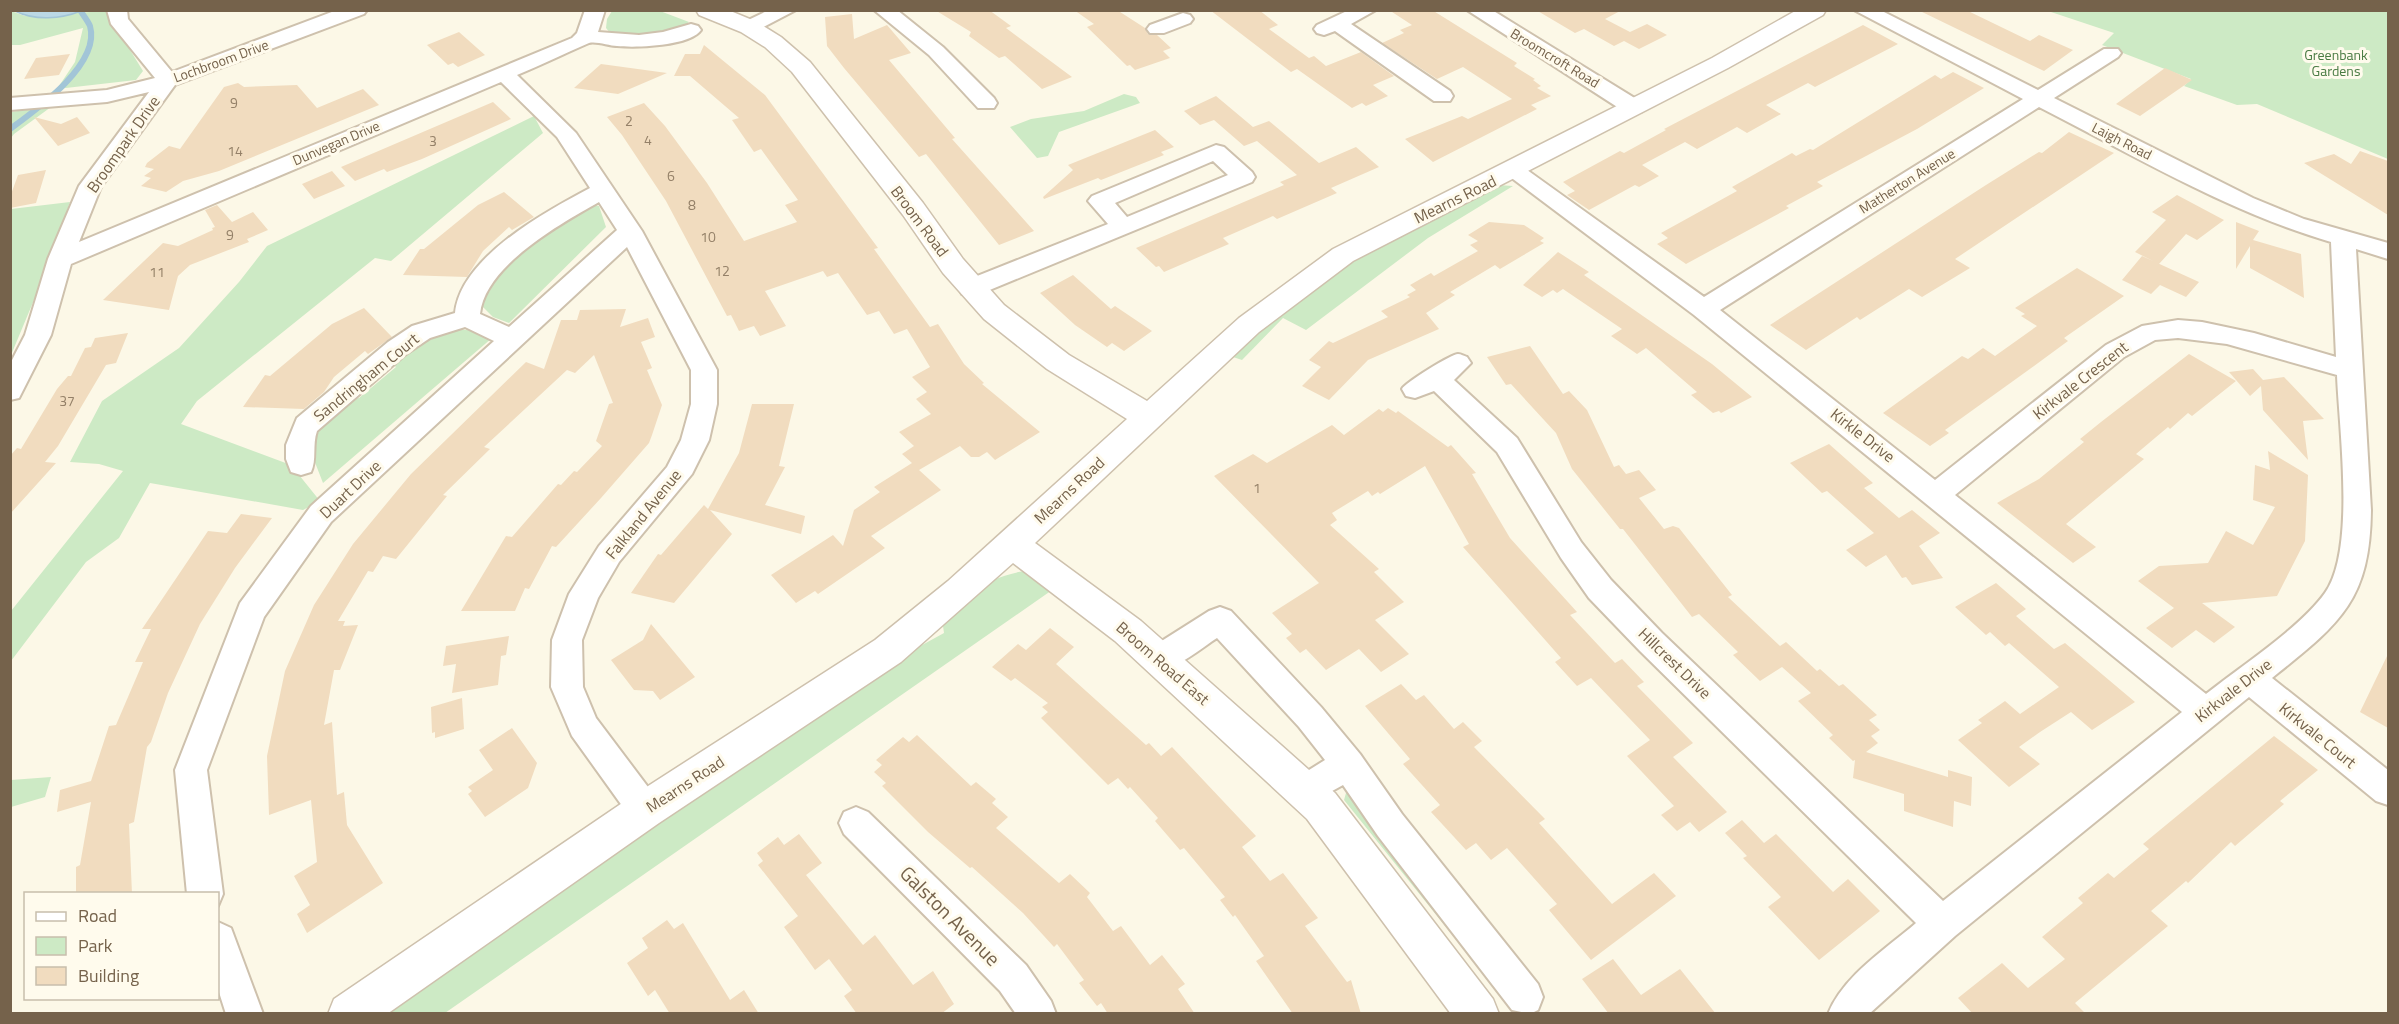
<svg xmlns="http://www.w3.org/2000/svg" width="2399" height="1024" font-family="'Titillium Web',sans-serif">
  <rect width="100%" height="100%" fill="#fcf8e7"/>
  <path fill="#cdeac5" d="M11 11 25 16 106 11 143 71 136 80 57 89 75 62 83 28 20 45H11Z
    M612 11H660L689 22C661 42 644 36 611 34L606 28 607 19Z
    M2048 11H2388V159L2257 104 2237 105 2184 86 2191 79 2102 45 2114 33Z
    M1124 94 1136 97 1140 103 1059 132 1048 156 1037 158 1010 127 1031 119 1084 111Z
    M51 107 14 134 11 138 10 112Z
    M534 116 543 133 391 261 375 258 197 401 181 424 291 465 320 501 303 510 150 483 119 538 86 562 11 661V611L123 471 99 464 70 462 102 401 179 348 239 282 267 246Z
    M1498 185 1513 186 1428 238 1306 330 1283 318 1242 360 1233 357C1304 277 1404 233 1498 185Z
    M70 202 39 288 11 355V209Z
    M588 204 599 206 606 227 509 323 493 317 482 306C502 259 545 230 588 204Z
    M455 329 477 331 492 338 323 483 309 447 310 432 346 400 359 398 396 367 389 361 423 336Z
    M1024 571 1055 588 445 1013 377 1014 882 667 944 633 943 626C973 594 980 579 1024 571Z
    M51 777 45 797 11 807V780Z
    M1357 792 1523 1012 1515 1013 1344 800 1346 793Z"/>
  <path fill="#bbd8e5" stroke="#a2c5d7" stroke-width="1.5" d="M15 11H81C61 19 35 21 15 11Z"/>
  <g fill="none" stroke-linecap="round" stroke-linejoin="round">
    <path stroke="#a2c5d7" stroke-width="6" d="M10 129C36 110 101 64 90 26 88 21 83 15 80 10"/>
  </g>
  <path fill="#f1dcbf" d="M935 10H989L1011 26 1006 28 1072 77 1042 89 1005 56 999 58 969 36 971 32Z
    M1074 10H1117L1145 28 1148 34 1157 35 1171 48 1163 51 1170 58 1135 70 1130 65 1127 66 1087 27 1094 24Z
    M1210 10H1259L1278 25 1269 29 1309 58 1314 56 1326 66 1361 52 1394 76 1373 85 1388 96 1366 106 1362 103 1352 108 1297 69 1291 72Z
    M1389 10H1432L1517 63 1514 66 1535 79 1533 80 1541 86 1537 88 1551 96 1531 105 1537 109 1433 162 1405 139 1462 116 1468 119 1512 99 1463 67 1437 79 1382 43 1404 33 1400 30 1412 25Z
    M1536 10H1622L1605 19 1630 32 1647 24 1667 35 1639 49 1624 41 1614 46 1584 29 1575 33Z
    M1918 10H1966L2030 41 2039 35 2073 50 2044 71Z
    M852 14 854 39 887 25 911 53 889 60 955 138 952 139 1034 231 999 245 926 154 919 157 844 68 827 46 825 17Z
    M1863 25 1898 44 1815 87 1808 83 1766 105 1781 114 1747 133 1737 127 1697 149 1685 142 1642 165 1659 176 1639 187 1635 185 1589 210 1567 195 1575 191 1563 182 1620 151 1624 153 1666 130 1664 129Z
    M459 32 485 55 458 67 453 63 448 65 427 45Z
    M704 45 765 95 878 248 874 249 930 327 938 324 964 364 984 383 982 384 1040 432 995 460 987 452 979 457H971L960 446 919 470 941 490 871 536 885 548 818 594 815 591 796 603 771 575 833 535 843 546 854 510 880 492 874 487 912 463 902 454 914 446 899 432 931 414 916 399 927 392 912 377 930 367 907 329 894 334 879 311 867 315 838 273 827 277 823 271 765 291 786 326 760 336 754 326 739 331 731 315 727 316 666 201 622 135 607 117 644 103 665 126 707 183 744 241 797 222 785 205 798 200 761 149 754 152 732 120 739 118 690 76H674L685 54H700Z
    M70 54 59 75 24 79 36 58Z
    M601 64 667 73 618 94 574 88Z
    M2165 68 2192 80 2140 116 2116 104Z
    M1953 72 1984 88 1917 129 1817 182 1823 186 1786 206 1789 208 1686 264 1657 244 1668 238 1661 233 1737 191 1732 187 1755 174 1792 153 1796 156 1810 149 1813 150 1935 75 1941 79Z
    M238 83 244 87 297 85 317 108 363 89 379 105 219 171 183 181 166 192 141 186 151 178 144 176 154 169 145 167 147 163 169 146 180 149 224 87Z
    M1216 96 1253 127 1269 121 1319 163 1356 147 1379 167 1331 188 1337 193 1277 219 1273 216 1223 238 1229 244 1164 272 1159 266 1156 267 1136 248 1284 185 1280 182 1297 175 1257 141 1244 146 1214 120 1200 125 1184 111Z
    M493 102 511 119 422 159 387 172 384 169 355 181 341 167Z
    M34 117 61 124 77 117 90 133 58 146Z
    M1155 130 1174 147 1161 152 1164 155 1101 180 1098 178 1044 199 1043 197 1073 170 1068 165Z
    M2069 132 2114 153 1955 259 1970 268 1922 297 1909 289 1860 320 1857 317 1806 350 1770 325 1986 185 2039 152 2042 153Z
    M2360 151 2388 161V215L2304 163 2334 154 2351 164Z
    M46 170 36 203 10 208V197L18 175Z
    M332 171 345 186 314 199 302 184Z
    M504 192 534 217 512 230 509 227 483 251 467 277 403 275 420 249H424L478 205Z
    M2177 195 2224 220 2197 240 2186 234 2159 264 2135 252 2166 220 2152 212Z
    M217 205 232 222 253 212 268 230 247 239 249 242 190 265 178 276 169 310 103 300 163 243 178 246 213 230 212 228 215 227 205 210Z
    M1489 222 1524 225 1544 238 1540 241 1544 243 1500 269 1495 265 1450 292 1455 295 1426 313 1439 329 1368 360 1329 400 1302 386 1321 367 1309 360 1329 341 1333 343 1388 317 1381 311 1410 297 1407 295 1416 290 1410 285 1431 273 1434 276 1478 251 1470 245 1478 241 1468 235Z
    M2236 222 2259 231 2253 240 2301 254 2304 298 2250 268V246L2236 269Z
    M1558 252 1589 272 1584 275 1712 364 1752 397 1721 413 1719 411 1713 413 1691 395 1697 392 1646 348 1637 354 1611 336 1622 329 1563 289 1557 293 1553 290 1542 297 1523 285Z
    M2142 256 2199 282 2186 297 2160 285 2151 294 2122 280Z
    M2077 268 2124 296 2064 338 2068 341 2034 366 1945 430 1949 433 1930 446 1883 413 1962 356 1968 359 1983 348 1995 356 2037 326 2021 316 2025 314 2015 308Z
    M1073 275 1111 309 1115 306 1152 331 1124 351 1112 343 1107 347 1075 325 1040 293Z
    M364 308 392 337 368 354 365 351 334 377 324 392 304 409 243 407 265 375 270 376 332 324Z
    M626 309 620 327 648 318 655 337 641 342 652 368 647 370 662 405 652 435 649 443 601 498 556 547 552 546 529 589 525 588 515 611H461L506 536 512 537 558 484 561 485 574 471 577 472 602 446 596 441 609 404 613 403 594 355 575 373 567 370 484 447 490 449 443 495 447 496 396 559 383 556 373 572 368 571 338 621H345L343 626 358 625 340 670H334L324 725 332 722 337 795 344 792 347 825 383 883 307 933 297 914 310 905 294 876 317 862 311 800 269 815 267 756 285 671 314 605 353 544 411 474 526 362 544 369 561 320H577L580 310Z
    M128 333 116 363 106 365 58 446 45 462 56 463 10 514V456L17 448 21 449 57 389 68 376H71L85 348 91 347 95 338Z
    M1530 346 1563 394 1569 391 1587 410 1614 467 1619 465 1626 474 1639 470 1656 490 1639 498 1664 529 1673 526 1679 528 1732 595 1728 597 1780 646 1786 642 1817 671 1820 669 1839 686 1843 684 1877 715 1869 720 1880 730 1871 736 1878 743 1866 752 1948 777V770L1972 777 1971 806 1954 801 1953 827 1904 811V794L1853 778 1855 760 1853 761 1829 738 1833 735 1798 701 1811 693 1782 667 1760 681 1733 655 1738 652 1699 614 1692 617 1623 529H1620L1572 469 1556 433 1511 384 1506 385 1487 357Z
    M2189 354 2236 381 2192 416 2188 413 2170 429 2168 427 2136 454 2144 459 2066 524 2096 547 2073 563 1997 503 2039 479 2084 442 2080 439 2101 422Z
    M2253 369 2263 380 2284 377 2324 419 2303 421 2308 460 2263 410 2261 386 2250 396 2229 372Z
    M752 404H794L779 466 785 467 765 505 805 516 801 534 710 510 732 534 674 603 631 593 658 554 661 555 704 505 708 509 739 453Z
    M1388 408 1396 413 1398 411 1448 447 1451 445 1476 473 1472 474 1510 538 1577 612 1570 615 1615 663 1622 659 1644 682 1637 686 1693 743 1673 757 1727 812 1699 832 1690 822 1677 831 1661 815 1674 806 1627 756 1650 740 1591 678 1577 686 1555 662 1561 658 1463 547 1469 544 1425 466 1380 494 1378 492 1372 496 1368 491 1332 513 1337 520 1330 525 1379 569 1374 572 1404 602 1375 620 1409 654 1381 672 1359 649 1326 670 1306 649 1300 653 1286 638 1292 634 1272 613 1319 583 1214 476 1253 454 1267 463 1332 425 1344 435 1379 409 1383 412Z
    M1829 444 1873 483 1864 488 1899 518 1912 510 1940 533 1919 546 1943 578 1912 585 1906 577 1902 578 1886 555 1866 567 1846 550 1874 533 1827 491 1822 493 1790 463Z
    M2268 451 2308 475 2305 541 2277 596 2202 603 2235 627 2214 643 2196 630 2172 648 2146 628 2174 608 2138 581 2159 566 2208 563 2226 531 2253 545 2275 507 2253 500 2255 465 2270 470Z
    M241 514 272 518 235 568 200 624 168 693 151 742 147 747 134 822 129 824 132 894H76V867L80 865 91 802 57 812 60 790 91 781 109 726 116 725 143 662H135L151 629H142L208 531 227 533Z
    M1996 583 2026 609 2016 616 2054 649 2065 643 2135 702 2092 730 2071 712 2040 732 2019 747 2040 764 2009 787 1958 740 1982 723 1978 720 2005 701 2020 714 2059 687 2009 643 2005 646 1990 632 1986 635 1955 607Z
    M651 624 695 677 660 700 653 691 634 690 611 660 643 640Z
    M1050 628 1074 647 1056 664 1146 745 1149 743 1161 756 1172 747 1256 836 1242 847 1270 881 1283 873 1318 918 1305 926 1347 982 1351 980 1361 1014H1293L1256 961 1264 956 1235 915 1233 917 1220 900 1225 897 1184 848 1180 850 1155 821 1158 818 1130 787 1128 789 1118 778 1108 785 1041 718 1048 712 1042 707 1048 703 1015 678 1011 681 992 667 1018 644 1026 650Z
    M509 636 506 655 501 656 498 685 452 693 456 664 443 666 446 646Z
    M2388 654V728L2360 712Z
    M1401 684 1416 700 1424 695 1454 729 1463 722 1482 741 1474 747 1545 819 1539 823 1612 904 1654 873 1676 896 1591 960 1549 910 1557 904 1507 848 1491 860 1476 843 1466 850 1431 812 1440 805 1403 764 1410 759 1365 706Z
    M462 698 464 729 435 738V732L432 733 431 707Z
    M512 728 537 763 528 788 485 817 468 794 472 791 468 787 493 770 479 750Z
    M917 735 971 786 976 782 996 799 992 803 1008 817 996 828 1059 883 1070 874 1090 893 1087 897 1113 931 1121 926 1150 965 1162 955 1185 984 1178 989 1195 1014H1108L1101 1003 1097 1006 1079 983 1084 980 1057 944 1054 947 1023 913 972 867 970 868 928 832 882 786 886 783 874 772 882 765 876 760 903 737 909 742Z
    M2274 736 2318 770 2280 801 2284 804 2235 846 2231 842 2188 883 2186 881 2151 911 2168 926 2075 1003 2086 1014H1973L1958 998 2002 963 2028 988 2065 959 2042 937 2083 903 2078 898 2108 873 2114 878 2132 863 2149 849 2143 844Z
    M1742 820 1764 843 1776 834 1833 892 1848 879 1880 911 1819 960 1768 907 1781 897 1743 858 1747 856 1725 833Z
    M799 834 822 863 806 875 863 945 875 935 913 985 933 971 954 1004 941 1014H857L844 996 852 990 829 959 815 970 784 927 798 916 758 865 763 861 757 853 778 837 784 845Z
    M667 920 674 929 683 923 730 1000 744 990 759 1014H670L655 990 648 996 627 963 648 948 642 938Z
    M1613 959 1641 995 1680 969 1716 1014H1609L1582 979Z"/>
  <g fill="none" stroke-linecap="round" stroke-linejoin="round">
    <defs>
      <path id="minor" d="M107 10H127L128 19 172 72 337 10H367L364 14 175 85 101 187 79 242 572 38 577 33 585 10H605L598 32 639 35 663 32 691 24 698 26 701 30C690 46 636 48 617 46 610 46 596 41 589 43 566 53 541 65 517 75L576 133 642 231 717 370V404L709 440 692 474 619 562 598 598 582 640 583 687 596 718 657 799 662 810 657 821 645 825 633 821 572 736 551 687 552 640 569 594 599 546 667 467 681 440 691 404V370L627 247 331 522 264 617 207 770 223 894 218 906V894H187L175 770 240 603 311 506 494 341 465 327 430 338 406 354 317 431C312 445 317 460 311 472L301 475 291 472 286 459V445L297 418 388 342 412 326 455 313C461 257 545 212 590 188L557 137 501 82 71 264 51 335 19 398 10 400V364L25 335 48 259 79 186 149 92 107 102 10 110V98L107 90 155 78 111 24ZM599 202 617 230 509 327 480 314C485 266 560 224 599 202Z
        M769 10H796L756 31H742L739 27 742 23Z
        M874 10H897L943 47 994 98 997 103 994 108H978L929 55Z
        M1349 10H1376L1351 24 1450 91 1453 96 1450 101H1434L1335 31 1324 35 1317 33 1314 29 1317 25Z
        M1467 10H1492L1641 102 1644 107 1641 112H1625Z
        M1854 10H1880L2038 90 2104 49H2118L2121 53 2118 57 2054 98 2253 198 2304 219 2388 243V259L2356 249 2371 510C2370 602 2339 624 2272 678L2388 770V805L2376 801 2249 697 1955 936 1869 1014H1828C1843 976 1886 949 1916 923L1640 651 1589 598 1561 558 1497 452 1434 391 1415 398 1406 396 1402 389C1405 383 1451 354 1458 354 1461 354 1464 356 1467 357L1471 363 1454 380 1517 438 1581 542 1611 580 1662 633 1943 901 2182 712 1694 315 1501 170 1504 165H1520L1704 297 2023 99ZM2039 107C2135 156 2228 212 2331 242L2336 357 2254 333 2202 322 2178 320 2142 326 2106 345 1935 480 1720 310ZM2178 338 2227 344 2337 375C2339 429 2356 550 2325 593 2300 628 2241 666 2206 694L1955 495 2124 357 2155 340Z
        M1183 13 1190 15 1193 19 1190 23 1164 33H1150L1147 29 1150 25Z
        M1216 145 1224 147 1252 172 1255 177 1252 182 980 294 971 296 962 294 959 288 962 282 1108 224 1088 201 1092 196ZM1213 161 1228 175 1127 217 1115 203Z
        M1220 607 1231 611 1321 707 1360 754 1402 814 1538 984 1543 997 1538 1010 1530 1014 1512 1010 1378 836 1343 785 1305 806 1293 802 1288 791 1293 780 1325 760 1299 727 1217 638C1198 650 1172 675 1149 667L1144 658 1149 649 1209 611Z
        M856 807 868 812 1026 965 1051 1001 1056 1014H1016L1000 991 844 834 839 823 844 812Z
        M218 922 231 928 263 1014H226L218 989Z"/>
      <path id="tertiary" d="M696 10H728L757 22 781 37 810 62 923 203 963 259 1004 305 1069 355 1147 401 1239 318 1333 249 1712 58 1797 10H1826L1823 15 1728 68 1353 261 1259 332 1035 543 1141 621 1335 793 1493 999 1499 1014H1451L1307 819 1115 641 1013 563 901 662 659 823 387 1014H328L334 999 631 797 875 640 948 581 1127 419 1047 369 984 319 943 273 903 215 792 72 765 47 741 32 699 15Z"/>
    </defs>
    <use href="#minor" stroke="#cec1ad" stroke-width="4"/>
    <use href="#tertiary" stroke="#cec1ad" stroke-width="3"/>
    <use href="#minor" fill="#fff" fill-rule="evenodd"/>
    <use href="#tertiary" fill="#fff" fill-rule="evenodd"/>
  </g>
  <g text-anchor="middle" stroke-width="6" stroke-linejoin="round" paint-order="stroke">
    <g font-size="14" fill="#4a7b43" stroke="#fffbed">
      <text x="2336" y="60">Greenbank<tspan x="2336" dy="16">Gardens</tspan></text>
    </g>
    <g font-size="14" fill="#75624b" stroke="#fffbed">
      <text transform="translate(1555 58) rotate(31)" y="5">Broomcroft Road</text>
      <text transform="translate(221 61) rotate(-20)" y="5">Lochbroom Drive</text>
      <text transform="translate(2122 141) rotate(27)" y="5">Laigh Road</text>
      <text transform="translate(336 143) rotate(-23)" y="5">Dunvegan Drive</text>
      <text transform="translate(1907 181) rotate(-32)" y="5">Matherton Avenue</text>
    </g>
    <g font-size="14" fill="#948068">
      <text x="234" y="108">9</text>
      <text x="629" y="126">2</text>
      <text x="648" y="145">4</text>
      <text x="433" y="146">3</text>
      <text x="235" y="156">14</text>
      <text x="671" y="181">6</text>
      <text x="692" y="210">8</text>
      <text x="230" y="240">9</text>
      <text x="708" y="242">10</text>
      <text x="722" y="276">12</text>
      <text x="157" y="277">11</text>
      <text x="67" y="406">37</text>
      <text x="1257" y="493">1</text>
    </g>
    <g font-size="16" fill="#75624b" stroke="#fffbed">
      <text transform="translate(123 144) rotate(-55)" y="6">Broompark Drive</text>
      <text transform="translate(1455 199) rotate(-26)" y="6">Mearns Road</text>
      <text transform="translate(920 221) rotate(53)" y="6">Broom Road</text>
      <text transform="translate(366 377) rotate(-39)" y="6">Sandringham Court</text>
      <text transform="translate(2080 380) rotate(-38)" y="6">Kirkvale Crescent</text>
      <text transform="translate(1863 435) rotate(38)" y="6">Kirkle Drive</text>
      <text transform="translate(350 489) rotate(-43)" y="6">Duart Drive</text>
      <text transform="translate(1069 490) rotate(-43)" y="6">Mearns Road</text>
      <text transform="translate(643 514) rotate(-51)" y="6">Falkland Avenue</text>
      <text transform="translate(1163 663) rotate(41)" y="6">Broom Road East</text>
      <text transform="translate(1675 663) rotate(44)" y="6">Hillcrest Drive</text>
      <text transform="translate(2233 690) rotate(-38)" y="6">Kirkvale Drive</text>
      <text transform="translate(2318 735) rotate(39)" y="6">Kirkvale Court</text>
      <text transform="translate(685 784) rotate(-33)" y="6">Mearns Road</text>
    </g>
    <g font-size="20" fill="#75624b" stroke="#fffbed">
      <text transform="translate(950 916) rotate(45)" y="7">Galston Avenue</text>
    </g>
  </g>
  <rect width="2399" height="1024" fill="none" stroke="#75624b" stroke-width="24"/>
  <rect x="24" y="892" width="195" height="108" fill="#fffbed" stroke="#c8beac" stroke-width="1.5"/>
  <rect x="36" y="912" width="30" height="9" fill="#ffffff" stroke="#c8beac" stroke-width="1.5"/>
  <text x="78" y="922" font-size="18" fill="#75624b">Road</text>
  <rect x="36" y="937" width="30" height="18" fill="#cdeac5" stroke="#c8beac" stroke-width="1.5"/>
  <text x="78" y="952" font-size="18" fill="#75624b">Park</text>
  <rect x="36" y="967" width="30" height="18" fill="#f1dcbf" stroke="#c8beac" stroke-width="1.5"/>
  <text x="78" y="982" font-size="18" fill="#75624b">Building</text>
</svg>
